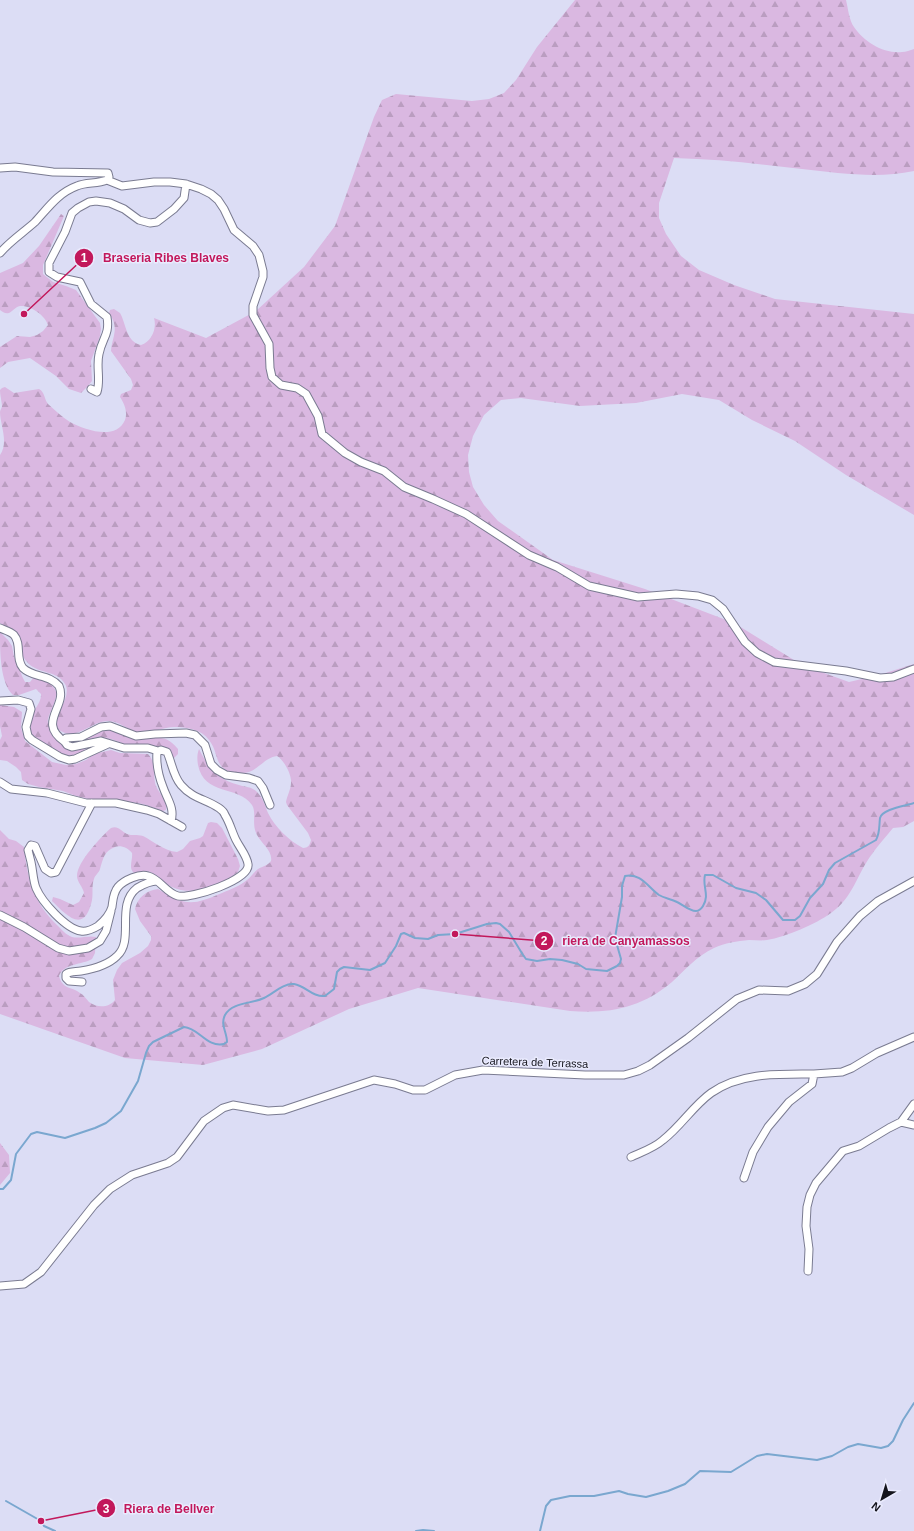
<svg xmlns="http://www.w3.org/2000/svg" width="914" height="1531" font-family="Arial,sans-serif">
  <defs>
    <pattern id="forest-firs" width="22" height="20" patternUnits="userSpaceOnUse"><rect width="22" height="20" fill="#dab8e1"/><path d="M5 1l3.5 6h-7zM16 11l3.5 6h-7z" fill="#ba9dc0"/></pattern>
  </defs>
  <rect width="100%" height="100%" fill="#dcddf5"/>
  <path fill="url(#forest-firs)" d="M575 0H846C848 8 849 20 854 27 864 42 884 54 902 52 906 52 910 50 914 49V171C877 179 839 173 802 169 759 164 717 159 674 158L659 203V218L666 234 681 256 699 270 734 285 775 299 914 314V515L846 475 795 441 752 420 719 400 682 394 636 403 580 406 521 398 501 400 484 415 473 436 468 455 469 472 473 487 484 505 498 521 553 560 645 589 734 623 802 665 849 682 879 675 914 664V821L903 827 893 828C886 837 878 845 872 854 857 874 853 898 831 913 816 924 786 937 767 940 762 941 755 940 749 940 737 941 725 943 714 948 697 956 685 970 672 982 641 1008 610 1014 570 1011L418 988 349 1009 262 1049 203 1065 125 1058 0 1014V830L9 839 16 841 24 847C27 878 34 903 57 925 61 929 66 935 72 937 80 939 88 935 96 937L95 953 92 959C82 965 64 963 59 976 63 990 71 986 80 993 84 995 86 999 89 1002 97 1008 109 1008 115 1000L113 980 117 970 122 963 140 953 148 946 151 940V936L140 921 135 909C137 898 147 890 158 889 187 907 193 905 222 893 231 889 240 886 247 880 251 877 254 872 258 869 263 866 267 866 271 861 273 851 261 843 257 835 251 824 257 813 252 805 238 785 204 796 198 765 197 759 197 754 199 749 209 769 217 779 239 785 245 787 252 787 256 791 263 797 265 806 268 813 275 827 288 840 303 848 308 848 310 845 311 840L308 833 287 805 286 802C287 796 291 789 291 783 292 775 284 760 277 756 263 758 257 773 242 773 212 773 221 755 209 740 201 729 186 727 174 727 163 727 147 735 138 733 128 730 118 720 107 721 89 722 74 744 57 728 52 716 73 697 65 684 57 670 38 674 28 663 20 656 19 642 15 632L0 623V455C9 442 0 425 0 412 0 410 2 408 2 406 2 403 0 395 0 390L2 388 5 387 14 393 39 389C45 392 44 399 48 404 55 410 62 417 70 422 85 430 116 441 125 420 128 412 124 403 120 397L121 394 131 390 133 385 131 379 111 351C112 336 120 329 109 313L110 310 114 309 120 313C126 323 126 342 141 345 152 342 157 328 154 318L206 338 256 311 304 267 335 226 374 117 382 100 396 94 472 101 489 99 504 93 516 80 537 47Z
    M61 214 64 216 43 265V274L53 282 66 286 76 290 100 323 101 329 100 336 91 361 92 381 88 386 81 393 69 389 56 376 30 358 8 362 0 368V347L17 336 30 337 37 335 43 331 48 325C45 315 30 305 20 306 15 307 13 311 9 313 5 314 3 312 0 310V273L23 263 39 246Z
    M0 632 8 640 12 646 14 657 18 664 22 676 25 682H30L34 677C42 679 54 683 56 692 57 701 50 711 48 719 47 724 49 727 51 731 60 746 67 748 84 749L86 750C81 753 73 757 68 756 55 755 40 743 32 734 24 714 42 707 41 694L36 689 19 695H13C0 683 0 652 0 632Z
    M0 705 14 707 22 712 21 728 25 741 52 762 66 765 76 764 86 760 94 754 111 750 120 753 148 754C156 762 153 773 155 783 157 792 168 800 166 810L163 811 143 804 112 799 97 801 76 796 63 791 39 787 28 784 22 780 21 772 16 767 7 761 0 760V740L2 736 0 726Z
    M109 729C117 732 125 736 133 738 152 742 162 730 178 749V754L174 758 172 757 165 749 147 745 130 746 111 739 103 738H94L78 743 73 742 102 730Z
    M211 822 217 823 222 828 238 859 240 866 238 872C221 886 193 897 172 887 162 883 158 873 146 871 142 871 138 873 134 873 128 868 133 860 132 853 128 848 121 845 115 847 104 851 103 859 100 869 99 873 95 875 94 879 91 887 94 896 91 904 83 934 65 914 52 901L53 897 60 899 73 905 79 902 84 893C83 887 77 882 77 876 77 862 101 837 111 828 118 825 121 831 127 834 132 836 137 834 143 836 153 841 164 851 177 852L183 849 190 841 200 838 203 836 208 823Z
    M0 1143 9 1155 10 1173 0 1185Z"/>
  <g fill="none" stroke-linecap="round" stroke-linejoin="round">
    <path stroke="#7aa7cf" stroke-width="2" d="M0 1189H3L11 1180 16 1154 31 1134 37 1132 65 1138 95 1128 106 1123 121 1111 138 1081 146 1053 149 1046 153 1042 184 1027C199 1028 207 1048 224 1044L227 1042C227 1032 220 1025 225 1015 232 1002 252 1004 264 998 273 994 283 983 294 984 306 986 312 997 325 996L334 989 337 972 340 969 344 967 370 970 385 963 396 946 401 934 404 933 415 938 428 939 438 935 455 934 487 924 496 923 500 924 509 932 523 955 526 959 537 961 550 959 562 960 578 964 586 969 607 971 617 966 620 963 621 959 615 938 622 897V886L625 876C640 872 649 888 659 895 664 898 671 899 677 902 682 904 689 911 696 911 699 911 702 908 703 906 710 895 702 886 705 875H713L736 888 756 893 766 900 783 920H795L800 916 810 898 823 884 829 870 835 863 876 840C880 833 879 826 880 818 882 809 905 806 914 803
      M6 1501 41 1521 44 1526 55 1531
      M416 1531 423 1530 434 1531
      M540 1531 546 1506 551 1500 570 1496H594L619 1491 628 1494 646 1497 668 1491 685 1484 700 1471 731 1472 757 1456 767 1454 817 1460 832 1456 848 1447 858 1444 881 1448 888 1446 893 1441 903 1420 914 1403"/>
    <defs>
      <path id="minor" d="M0 168 15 167 53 172 108 173 109 177 107 180
        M107 180 122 186 154 182H170L186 184 201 189 211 194 218 200 224 209 234 230 253 246 259 255 263 271V277L253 306V315L269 344 270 368 272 377 281 385 297 388 306 394 318 416 322 434 345 453 361 462 384 471 404 487 433 499 466 514 529 555 557 567 589 586 638 597 676 594 698 596 712 600 723 609 745 642 757 653 774 662 846 671 880 678 893 677 914 669
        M0 253C10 241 24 232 35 222 48 208 58 193 77 186 86 182 97 184 107 180
        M91 389 97 392C101 380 96 367 99 354 102 338 110 335 107 317L91 304 80 282 57 277 49 272V263L65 232 72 213 78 208 89 202 96 201 110 203 124 209 139 220 150 223 157 222 174 209 184 198 186 184
        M0 628C4 630 10 631 14 635 22 644 15 659 23 668 33 678 49 674 59 686 68 707 36 722 65 742
        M0 701 18 700 29 703 31 709 26 727 28 736 32 740 60 757 69 760 75 759 108 744
        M158 751 148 748H124L101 741 72 747 67 745 64 741 66 738 81 737 101 727 110 726 136 736 155 734 186 733 195 735 205 745 211 764 217 770 226 775 249 778 258 781 263 788 270 805
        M0 782 11 789 47 793 86 803H116L147 810 159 814 182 827
        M92 803 56 872 51 873 45 869 35 846 31 845 28 850C29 854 30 858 31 862 33 871 33 880 36 888 42 902 66 929 81 931 87 932 93 929 98 926 104 921 110 914 112 907 113 900 113 893 118 887 124 880 140 873 148 876 160 879 166 893 178 896 191 899 251 880 248 864 247 856 240 848 236 840 232 832 230 823 225 815 224 812 222 810 219 808 206 799 193 799 181 785 173 776 172 763 167 752L161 750 157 752C156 764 159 777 163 787 167 799 175 808 171 821
        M0 915 24 927 58 948 69 951 88 948 100 941 106 931 111 911
        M82 982 69 981 66 978V974C70 971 76 972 81 971 93 969 108 965 117 956 135 940 115 905 137 888 144 884 150 881 157 881
        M901 1122 914 1125
        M631 1157C642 1152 654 1148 663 1140 681 1126 693 1106 711 1093 740 1072 780 1074 814 1074
        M744 1178 753 1152 768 1127 789 1102 812 1084 814 1074 842 1072 852 1068 877 1053 914 1037
        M808 1271 809 1249 806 1226 807 1207 810 1195 816 1183 843 1151 859 1146 889 1128 901 1122 914 1104
        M0 1286 24 1284 41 1272 94 1205 110 1189 132 1175 168 1163 177 1157 204 1121 223 1108 233 1105 268 1111 284 1110 374 1080 395 1084 413 1090H425L455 1075 483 1070 585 1075H624L638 1071 650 1065 688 1038 737 999 759 990 788 991 805 984 817 974 837 942 860 916 878 901 914 881"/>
    </defs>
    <use href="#minor" stroke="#7a7b91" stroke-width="9"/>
    <use href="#minor" stroke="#fff" stroke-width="7"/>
  </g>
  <g text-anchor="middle" stroke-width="3" stroke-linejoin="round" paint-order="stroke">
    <g font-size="11" fill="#14141c" stroke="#eaebfe">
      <text transform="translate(535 1062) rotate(2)" y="4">Carretera de Terrassa</text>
    </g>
  </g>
  <path fill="none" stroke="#c2185b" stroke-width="1.5" d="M24 314L84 258M455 934L544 941M41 1521L106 1508"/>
  <g fill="#c2185b" stroke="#eaebfe" stroke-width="1.5">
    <circle cx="24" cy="314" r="4"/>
    <circle cx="455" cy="934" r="4"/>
    <circle cx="41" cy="1521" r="4"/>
    <circle cx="84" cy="258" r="10"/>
    <circle cx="544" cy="941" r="10"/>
    <circle cx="106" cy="1508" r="10"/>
  </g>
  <g font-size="12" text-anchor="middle" font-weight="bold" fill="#fff">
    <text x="84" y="262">1</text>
    <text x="544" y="945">2</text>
    <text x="106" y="1513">3</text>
  </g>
  <g font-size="12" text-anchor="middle" font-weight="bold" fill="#c2185b" stroke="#eaebfe" stroke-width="3" stroke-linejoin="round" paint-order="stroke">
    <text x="166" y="262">Braseria Ribes Blaves</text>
    <text x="626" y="945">riera de Canyamassos</text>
    <text x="169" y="1513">Riera de Bellver</text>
  </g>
  <g transform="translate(882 1499) rotate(218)" stroke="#eaebfe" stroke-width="3" paint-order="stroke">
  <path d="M0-3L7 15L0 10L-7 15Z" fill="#14141c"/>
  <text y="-6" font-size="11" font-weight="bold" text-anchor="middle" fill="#14141c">N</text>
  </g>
</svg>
